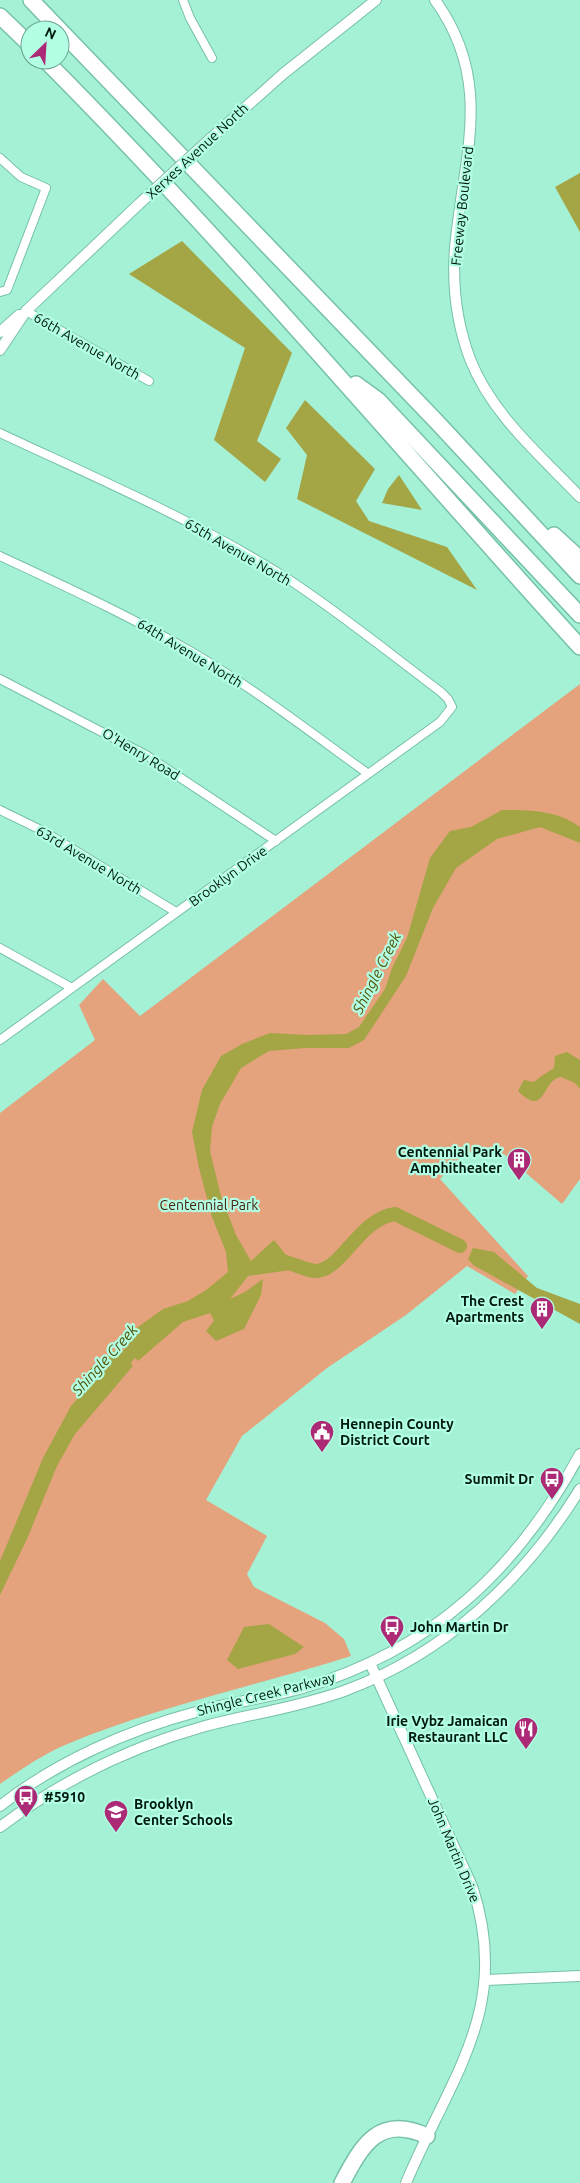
<svg xmlns="http://www.w3.org/2000/svg" width="580" height="2183" font-family="Ubuntu,sans-serif">
  <rect width="100%" height="100%" fill="#a5f1d6"/>
  <path fill="#e4a27d" d="M580 684V1179L562 1204 504 1154 465 1152 440 1179 528 1276 515 1294 467 1266 406 1315 327 1368 242 1436 206 1500 267 1536 247 1574 254 1587 325 1623 344 1639 351 1656C256 1686 157 1706 65 1745 42 1755 20 1770 0 1784V1113L95 1040 79 1005 103 979 140 1016Z"/>
  <path fill="#a4a545" d="M580 173V232L555 187Z
    M182 241 292 353 257 441 281 459 265 482 214 440 245 348 129 274Z
    M305 400 375 469 356 501 369 521 447 547 477 590 297 499 307 455 286 428Z
    M399 475 422 510 382 503 388 489Z
    M502 810C529 810 557 810 580 827V843L540 827 497 839 456 868 433 908 406 976 364 1040 349 1048H305L269 1051 241 1068 220 1104 212 1127 210 1151 221 1196 236 1235 251 1261 274 1240 297 1269 248 1276 230 1299 245 1292 263 1279 261 1295 244 1329 216 1341 206 1331 214 1321 210 1313 183 1322 138 1361 120 1340 163 1309 188 1301 206 1290 228 1272 226 1252 212 1217 199 1168 192 1132 202 1090 221 1056 242 1044 270 1033 308 1035 346 1034 359 1027 385 989 392 968 407 938 430 858 450 831 471 827Z
    M567 1052 580 1060V1089L575 1083 561 1077C542 1079 546 1119 518 1091L524 1080 534 1082C540 1076 547 1073 554 1068L555 1056Z
    M473 1248 494 1252 537 1288 580 1304V1324L473 1265 468 1259Z
    M118 1348 133 1366 75 1434 57 1466 27 1539 0 1595V1561L43 1458 71 1406 92 1382 90 1369Z
    M269 1624 304 1647 295 1654 238 1669 227 1660 244 1627Z"/>
  <g fill="none" stroke-linecap="round" stroke-linejoin="round">
    <path stroke="#a4a545" stroke-width="14" d="M276 1260C289 1261 301 1269 314 1271 341 1273 358 1219 395 1214L460 1246
      M113 1372 142 1340"/>
    <defs>
      <path id="minor" d="M183 0 190 18 212 58
        M0 158 21 177 46 188 7 290 0 292
        M26 311 149 381
        M0 433C96 478 195 520 285 577 339 612 389 653 441 692L448 699 452 707 440 722 0 1040
        M0 556C64 586 128 615 190 651 252 687 309 731 367 773
        M0 679 146 755 276 841
        M0 810 43 831 176 912
        M0 948 72 988"/>
      <path id="tertiary" d="M435 0C495 83 463 157 455 248 452 286 457 324 470 359 492 415 540 455 580 497
        M210 139 283 74 376 0
        M0 332 19 315
        M0 350 26 311 139 204
        M370 1663 472 1886C513 2008 450 2077 406 2183
        M0 1806C56 1762 128 1730 196 1712 231 1702 268 1698 303 1688 432 1650 517 1570 580 1454
        M0 1827C61 1781 128 1748 202 1727 249 1714 297 1708 344 1691 445 1654 524 1580 580 1489
        M486 1980 580 1976"/>
      <path id="motorway" d="M31 0 436 421 580 576
        M0 16 30 45
        M45 60C232 248 402 451 580 647
        M356 384 378 400 580 615
        M554 535 580 559
        M342 2183C362 2145 379 2114 427 2136"/>
    </defs>
    <use href="#minor" stroke="#76c1a7" stroke-width="10"/>
    <use href="#tertiary" stroke="#76c1a7" stroke-width="12"/>
    <use href="#motorway" stroke="#76c1a7" stroke-width="18"/>
    <use href="#minor" stroke="#fff" stroke-width="8"/>
    <use href="#tertiary" stroke="#fff" stroke-width="10"/>
    <use href="#motorway" stroke="#fff" stroke-width="15"/>
    <defs>
      <path id="tertiary-bridge" d="M139 204 210 139"/>
    </defs>
    <use href="#tertiary-bridge" stroke="#76c1a7" stroke-width="12" stroke-linecap="butt"/>
    <use href="#tertiary-bridge" stroke="#fff" stroke-width="10"/>
  </g>
  <defs>
    <symbol id="building-pin" viewBox="-11 -11 22 30"><path d="M0 17L-7.5 6A9.5 9.5 0 1 1 7.5 6Z" fill="#ab2975" stroke="#b2ffe3"/><path d="M-4-6H4V6H1V3H-1V6H-4ZM-2.5-4.3h1.7v1.8h-1.7ZM.8-4.3h1.7v1.8H.8ZM-2.5-1h1.7V.8h-1.7ZM.8-1h1.7V.8H.8Z" fill="#fff"/></symbol>
    <symbol id="civic-pin" viewBox="-11 -11 22 30"><path d="M0 17L-7.5 6A9.5 9.5 0 1 1 7.5 6Z" fill="#ab2975" stroke="#b2ffe3"/><path d="M-.6-6.5H3V-4.5H.6V-3L4-1V1h2V6H-6V1h2V-1L-.6-3ZM-1.2 2.5V6h2.4V2.5Z" fill="#fff"/></symbol>
    <symbol id="bus-pin" viewBox="-11 -11 22 30"><path d="M0 17L-7.5 6A9.5 9.5 0 1 1 7.5 6Z" fill="#ab2975" stroke="#b2ffe3"/><path d="M-5-6H5V4H4V6H2V4H-2V6H-4V4H-5ZM-3.5-4V0h7V-4ZM-3.5 1.2v1.5H-2V1.2ZM2 1.2v1.5H3.5V1.2Z" fill="#fff"/></symbol>
    <symbol id="restaurant-pin" viewBox="-11 -11 22 30"><path d="M0 17L-7.5 6A9.5 9.5 0 1 1 7.5 6Z" fill="#ab2975" stroke="#b2ffe3"/><path d="M-5-6h1v4h1v-4h1v4h1v-4h1v5L-1.5 .5V6h-2V.5L-5-1ZM5-6V6H3V1.5H1.5Q1.5-4 5-6Z" fill="#fff"/></symbol>
    <symbol id="school-pin" viewBox="-11 -11 22 30"><path d="M0 17L-7.5 6A9.5 9.5 0 1 1 7.5 6Z" fill="#ab2975" stroke="#b2ffe3"/><path d="M0-5L7-2L0 1L-7-2ZM-4 1L0 2.5L4 1V4Q0 6-4 4Z" fill="#fff"/></symbol>
  </defs>
  <g fill-rule="evenodd">
    <use href="#building-pin" x="505" y="1146" width="28" height="38"/>
    <use href="#building-pin" x="528" y="1295" width="28" height="38"/>
    <use href="#civic-pin" x="308" y="1418" width="28" height="38"/>
    <use href="#bus-pin" x="538" y="1465" width="28" height="38"/>
    <use href="#bus-pin" x="378" y="1613" width="28" height="38"/>
    <use href="#restaurant-pin" x="512" y="1715" width="28" height="38"/>
    <use href="#bus-pin" x="12" y="1783" width="28" height="38"/>
    <use href="#school-pin" x="102" y="1798" width="28" height="38"/>
  </g>
  <g text-anchor="middle" stroke-width="4.5" stroke-linejoin="round" paint-order="stroke">
    <g font-size="14" fill="#001910" stroke="#b2ffe3">
      <text transform="translate(197 151) rotate(-43)" y="5">Xerxes Avenue North</text>
      <text transform="translate(462 206) rotate(-84)" y="5">Freeway Boulevard</text>
      <text transform="translate(87 346) rotate(30)" y="5">66th Avenue North</text>
      <text transform="translate(238 552) rotate(30)" y="5">65th Avenue North</text>
      <text transform="translate(190 653) rotate(31)" y="5">64th Avenue North</text>
      <text transform="translate(141 754) rotate(31)" y="5">O'Henry Road</text>
      <text transform="translate(89 860) rotate(31)" y="5">63rd Avenue North</text>
      <text transform="translate(228 876) rotate(-36)" y="5">Brooklyn Drive</text>
      <text transform="translate(266 1694) rotate(-14)" y="5">Shingle Creek Parkway</text>
      <text transform="translate(454 1850) rotate(67)" y="5">John Martin Drive</text>
    </g>
    <g font-size="14" font-weight="bold" fill="#001910" stroke="#b2ffe3" text-anchor="end">
      <text x="502" y="1157">Centennial Park<tspan x="502" dy="16">Amphitheater</tspan></text>
      <text x="524" y="1306">The Crest<tspan x="524" dy="16">Apartments</tspan></text>
      <text x="340" y="1429" text-anchor="start">Hennepin County<tspan x="340" dy="16">District Court</tspan></text>
      <text x="534" y="1484">Summit Dr</text>
      <text x="410" y="1632" text-anchor="start">John Martin Dr</text>
      <text x="508" y="1726">Irie Vybz Jamaican<tspan x="508" dy="16">Restaurant LLC</tspan></text>
      <text x="44" y="1802" text-anchor="start">#5910</text>
      <text x="134" y="1809" text-anchor="start">Brooklyn<tspan x="134" dy="16">Center Schools</tspan></text>
    </g>
    <g font-size="14" fill="#43220e" stroke="#b2ffe3">
      <text x="209" y="1210">Centennial Park</text>
    </g>
    <g font-size="15" font-style="italic" fill="#525207" stroke="#b2ffe3">
      <text transform="translate(377 973) rotate(-63)" y="5">Shingle Creek</text>
      <text transform="translate(105 1360) rotate(-48)" y="5">Shingle Creek</text>
    </g>
  </g>
  <g transform="translate(45 45) rotate(25)"><circle r="24" fill="#b2ffe3" stroke="#6ba38f"/>
  <path d="M0-4L9 19L0 12L-9 19Z" fill="#ab2975"/>
  <text y="-8" font-size="14" font-weight="bold" text-anchor="middle" fill="#001910">N</text>
  </g>
</svg>
